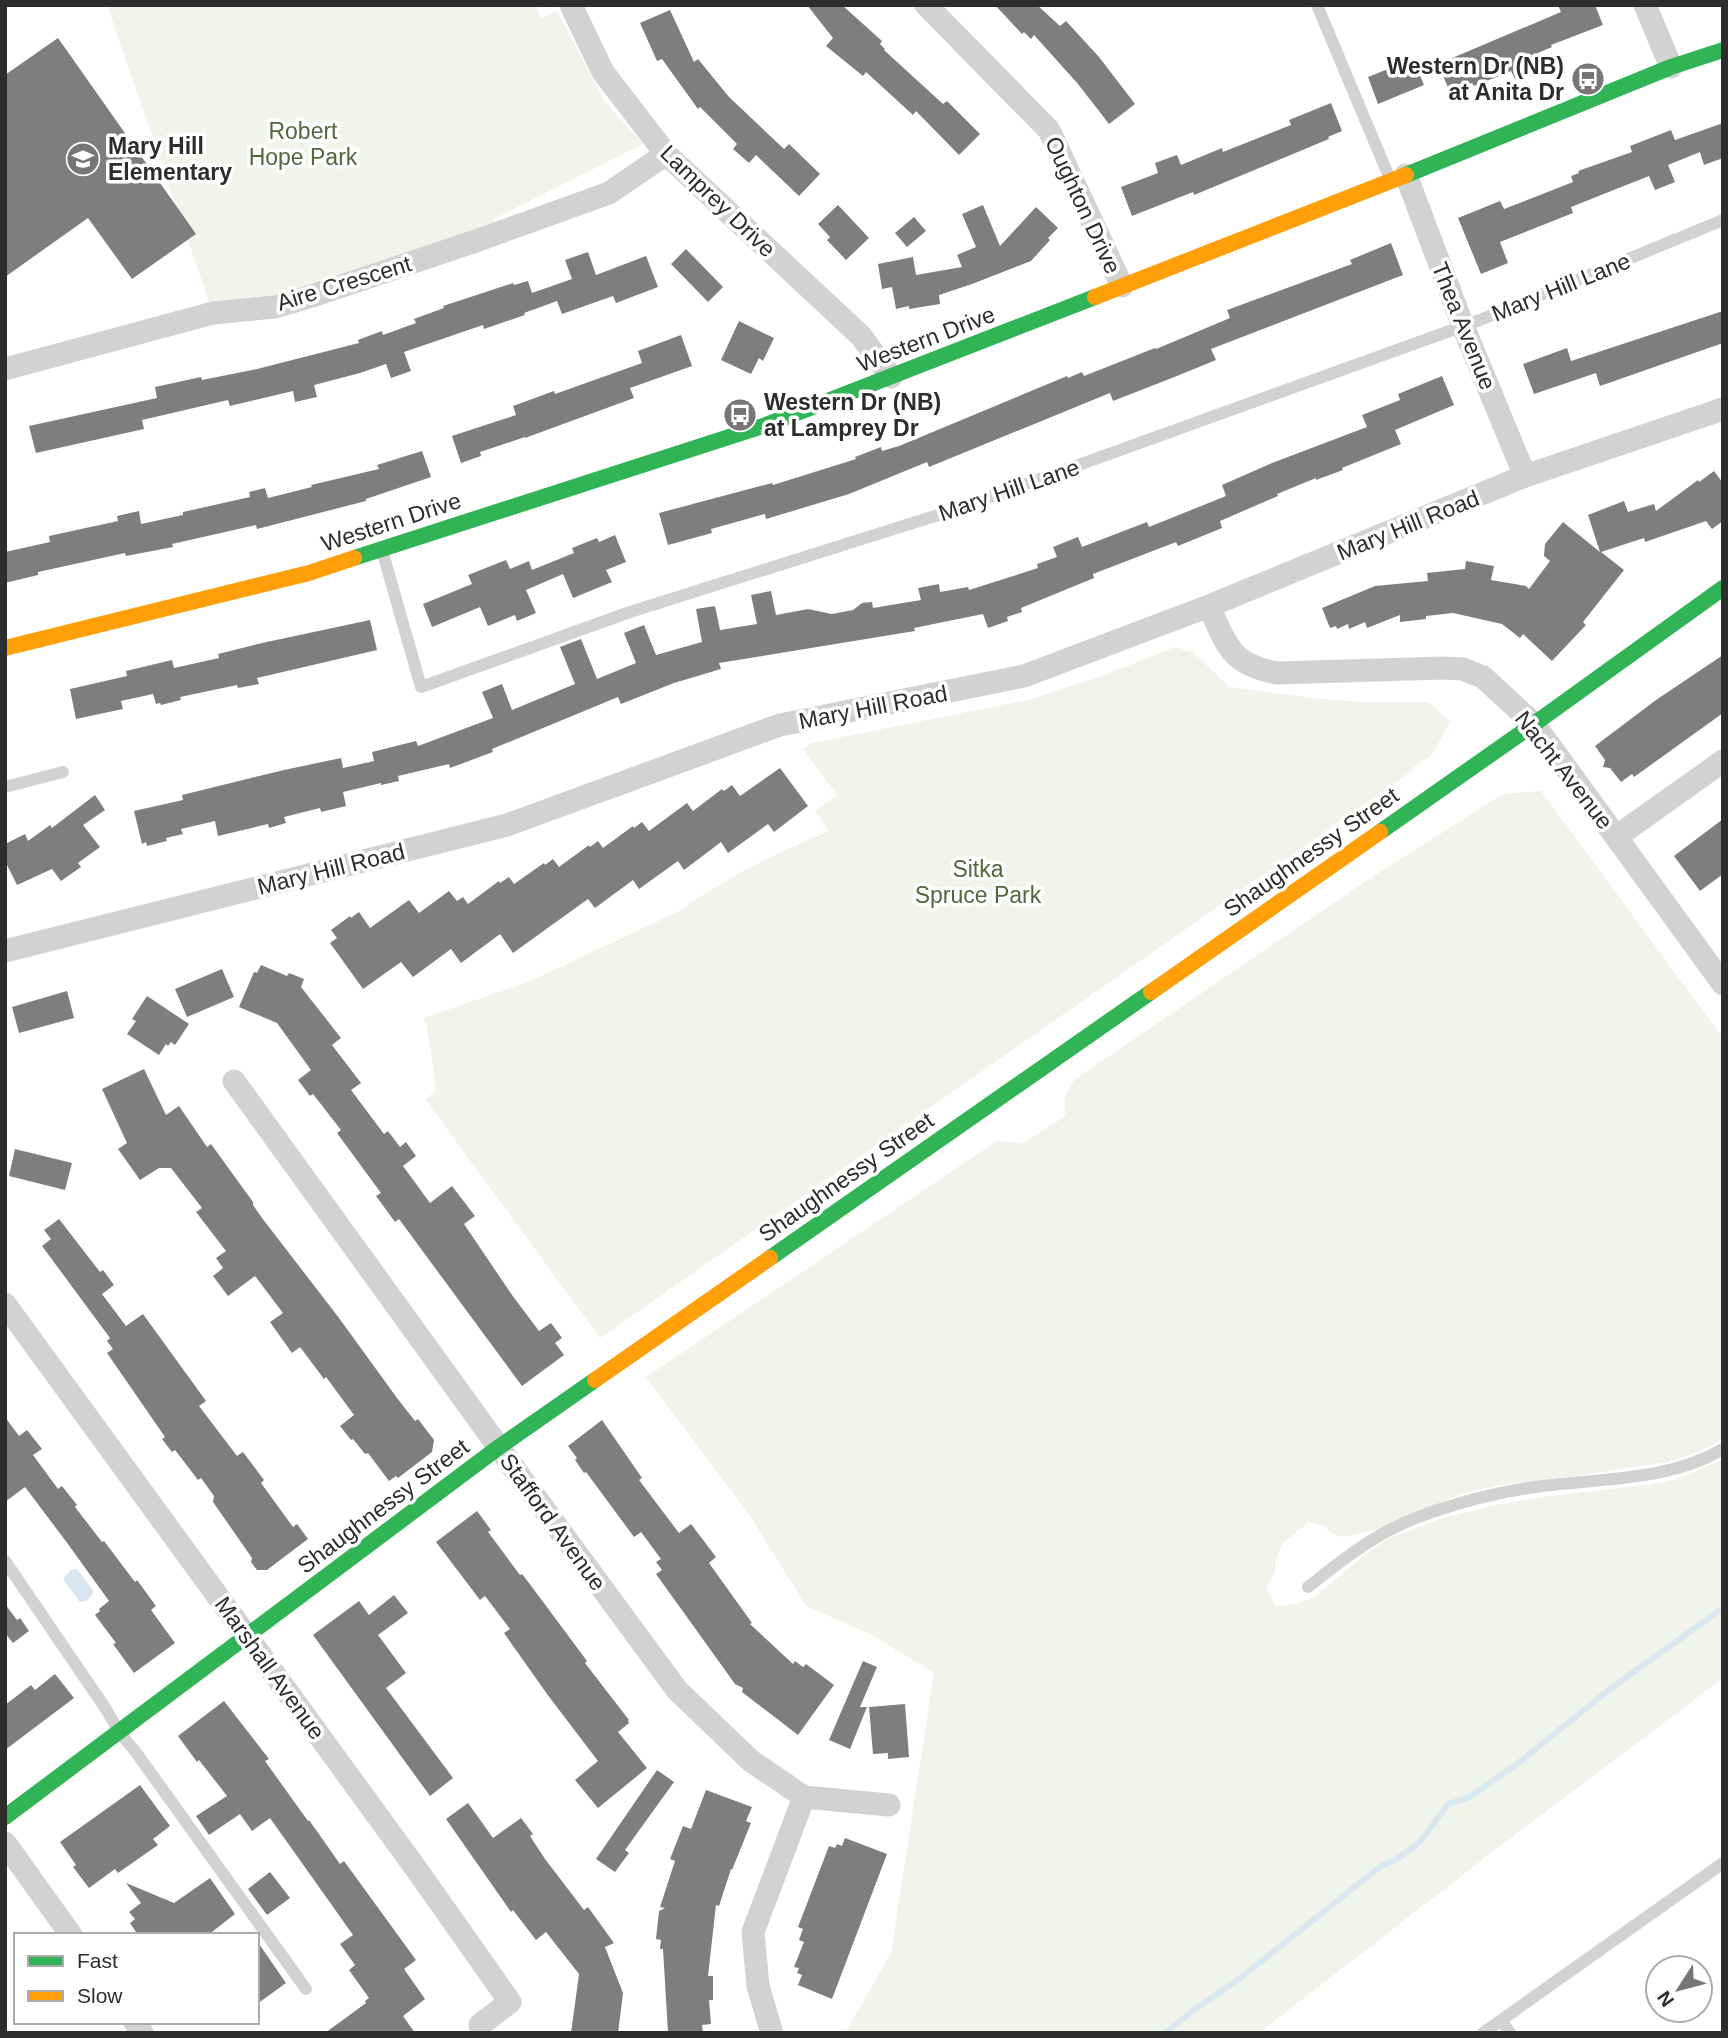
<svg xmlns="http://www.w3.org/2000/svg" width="1728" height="2038" font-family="Helvetica,sans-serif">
  <rect width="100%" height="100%" fill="#fff"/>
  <path fill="#f0f4eb" d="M107 5H537L541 19 557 11 605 102 643 144 494 219 498 233 213 313Z
    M1175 647 1193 652 1229 687 1313 698 1361 702H1429L1450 722 1432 755 1412 768V771L600 1338 425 1099 436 1091 431 1049 424 1018 531 981 681 910C726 877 778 853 829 831L815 811 837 795 802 748 808 747 807 744 1032 699 1102 676Z
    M1541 791 1723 1038V1439L1701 1451 1668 1462 1582 1475 1495 1486 1461 1494 1375 1530 1343 1537 1332 1534 1324 1526 1309 1522 1283 1543 1277 1557 1275 1572 1266 1589 1276 1606 1295 1604 1315 1597 1362 1557 1387 1539 1440 1519 1491 1506 1542 1497 1661 1483 1686 1476 1723 1459V1678L1500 1846 1259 2033H845L891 1953 934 1673 868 1633 806 1606 750 1516 646 1377 997 1141 1024 1143 1065 1116V1096L1074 1080 1372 877 1503 794Z"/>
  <path fill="#d8e7f0" d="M77 1569 94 1592 87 1601 80 1602 63 1579 70 1570Z"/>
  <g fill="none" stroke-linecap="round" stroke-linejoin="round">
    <path stroke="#d8e7f0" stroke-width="6" d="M1165 2033 1194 2010 1239 1979 1381 1866 1397 1859 1421 1841 1448 1804 1468 1798 1517 1764 1610 1689 1723 1608"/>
  </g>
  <path fill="#7e7e7e" d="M807 5H842L882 41 880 44 885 49 884 50 943 104 947 101 980 134 959 155 916 111 913 115 866 72 863 76 826 46 833 38Z
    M995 5H1037L1060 26 1066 21 1099 57 1135 104 1109 124 1078 84 1034 35 1031 39 1024 32 1022 34Z
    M1558 5H1595L1603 25 1551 45 1552 47 1526 58 1532 72 1515 79 1511 71 1474 86 1472 83 1450 92 1438 64 1561 12Z
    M670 10 694 62 698 59 729 97 784 149 789 144 820 174 799 196 756 155 749 163 733 149 737 144 700 107 698 109 662 59 657 61 640 23Z
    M58 38 196 234 132 279 88 218 5 277V75Z
    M1413 59 1424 85 1378 104 1368 77Z
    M1331 103 1342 131 1328 137 1329 139 1194 195 1193 192 1132 216 1121 187 1158 173 1155 163 1177 155 1181 165 1222 148 1223 152 1291 125 1289 120Z
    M1723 123V158L1704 165 1700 152 1668 165 1675 182 1655 190 1649 176 1571 207 1573 213 1500 242 1508 263 1481 274 1458 218 1500 201 1504 209 1573 182 1571 176 1579 173 1578 171 1632 152 1630 146 1671 130 1675 140Z
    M838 205 869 238 846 260 827 240 830 237 818 224Z
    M983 205 1000 246 1036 207 1058 228 1048 238 1050 240 1031 261 972 284 939 295 940 304 909 309V306L896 309 892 287 882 289 878 264 913 257 916 275 962 267 957 255 976 247 962 214Z
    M914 217 926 231 907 247 895 233Z
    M1391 243 1403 275 1211 349 1216 360 1177 376 1113 401 1110 393 929 467 927 462 849 494 766 519 765 514 711 529 712 533 668 545 659 513 772 483 773 485 856 459 855 457 881 447 882 451 899 446 1067 376 1068 378 1082 372 1084 376 1155 348 1156 349 1230 318 1227 310 1352 264 1350 260Z
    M686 249 723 287 708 302 671 264Z
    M588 252 596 275 646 256 658 287 616 303 613 296 562 314 557 301 524 313 525 315 484 329 483 325 404 352 411 371 391 378 386 364 360 373 314 385 317 397 295 402 293 391 230 406 228 400 142 420 144 429 36 453 29 426 157 398 155 387 201 377 202 380 257 369 359 343 358 340 382 331 383 335 416 323 414 319 444 308 443 306 513 283 514 285 528 281 532 293 572 279 565 260Z
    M1723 311V343L1600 386 1596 373 1534 394 1523 364 1567 348 1571 361Z
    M739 321 774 338 763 361 759 358 751 374 721 360Z
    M681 335 692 366 630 388 634 398 525 438V437L480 452 481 456 461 463 452 436 516 415 513 406 554 391 555 394 642 363 638 351Z
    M1442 376 1454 405 1395 430 1401 444 1342 468 1343 470 1316 480V478L1277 494 1278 496 1220 521 1222 528 1178 546 1176 542 1093 574 1094 578 1021 608 1022 612 1007 617 1008 621 988 628 983 614 914 628 915 631 719 663 721 669 674 683 621 704 618 697 492 749 493 752 450 768 449 764 398 776 399 781 381 785V783L343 792 346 806 321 812 320 808 284 817 286 823 269 828 268 824 218 836 215 821 181 829 183 834 166 838 167 841 147 846 146 842 142 844 134 811 183 800 182 795 284 770 341 758 343 768 374 761 372 752 416 741 418 746 493 718 482 692 502 684 512 710 575 684 560 647 581 639 597 679 636 663 624 633 644 625 656 655 702 642 696 609 715 606 720 630 757 624 751 595 771 591 776 615 808 609 832 614 853 610 862 603 872 602 873 608 921 600 918 588 939 584 940 592 968 587 969 590 1038 568 1037 564 1057 557 1053 547 1078 537 1082 547 1147 522 1149 527 1226 496 1222 485 1272 463 1367 427 1362 415 1400 400 1398 394Z
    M422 451 431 477 366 499V501L257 529 256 525 172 544 173 547 126 556 125 553 38 572V575L5 583V552L50 542 49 536 118 521 117 516 139 511 141 524 183 515V512L250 497 249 492 265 488 268 498 312 487 311 485 379 469 377 465Z
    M1714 471 1723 483V521L1712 529 1706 521 1645 542 1644 538 1601 552 1624 570 1583 622 1586 625 1552 661 1523 634 1520 638 1502 624 1453 613 1426 616V619L1400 622V615L1367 628 1365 622 1349 629 1348 624 1337 629 1336 626 1330 628 1322 608 1375 586 1428 581 1427 573 1465 569 1466 561 1494 566 1491 580 1526 586 1529 589 1550 561 1544 556 1545 544 1563 522 1600 552 1588 515 1624 501 1628 512 1654 504 1656 511 1698 480 1699 482Z
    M615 535 626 562 606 570 612 582 573 598 563 574 526 590 536 613 517 621 515 615 488 626 480 607 432 627 423 604 472 584 468 575 506 560 510 569 529 561 532 570 574 553 572 548 597 538 599 542Z
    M370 620 377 650 257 678 259 684 238 688 237 685 180 697 181 700 161 705 160 703 156 704 153 694 121 701 123 709 76 719 70 689 127 676 126 671 172 660 174 668 219 658 218 654 262 643Z
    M1723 655V713L1634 777 1632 774 1621 782 1610 768 1603 767 1605 760 1595 746 1656 700Z
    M780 768 808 806 774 832 768 824 728 853 721 842 684 870 678 861 639 889 633 880 595 908 588 899 513 953 500 934 461 963 451 949 413 977 401 962 363 989 330 943 337 938 331 930 350 916 351 918 359 912 370 928 409 900 419 913 449 891 457 901 463 897 468 904 499 881 500 883 509 877 514 884 544 863 545 865 553 859 559 867 589 845 590 847 598 841 603 848 633 826 634 828 642 822 649 831 687 803 693 811 722 789 724 791 732 785 740 796Z
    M95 795 105 810 83 825 100 847 78 863 81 867 61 881 52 869 17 885 5 861V844L25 834 28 841 50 825 52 828Z
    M1723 819V874L1700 891 1674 856Z
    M261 965 287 976 289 973 304 979 301 987 341 1038 332 1045 361 1083 351 1090 384 1134 388 1131 400 1147 406 1142 416 1156 403 1166 430 1203 452 1186 475 1216 464 1224 512 1295 539 1331 551 1323 562 1338 555 1343 564 1355 522 1386 399 1219 395 1222 376 1196 381 1193 337 1133 341 1130 313 1094 310 1096 298 1080 311 1070 277 1023 239 1007 254 972 257 973Z
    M222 969 234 997 187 1017 175 989Z
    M67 991 74 1018 19 1033 12 1007Z
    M147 996 189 1024 175 1045 171 1042 168 1046 166 1044 159 1055 127 1034 136 1021 132 1019Z
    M144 1069 166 1115 179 1106 207 1147 211 1144 253 1202V1205L262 1218 339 1318 397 1398 415 1421 418 1419 434 1440 432 1452 398 1478 396 1476 389 1481 368 1453 365 1454 353 1439 351 1440 340 1426 354 1415 326 1377 324 1379 300 1347 292 1353 270 1322 283 1313 255 1276 228 1296 213 1276 223 1268 216 1258 226 1251 196 1212 202 1208 171 1168H159L140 1180 118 1149 127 1143 102 1089Z
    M15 1149 72 1163 65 1190 9 1176Z
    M59 1219 100 1272 103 1270 114 1285 102 1294 126 1326 143 1314 206 1401 199 1406 237 1456 243 1452 264 1480 261 1483 293 1527 297 1524 308 1539 267 1570H257L251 1562 252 1558 213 1502 214 1496 201 1478 198 1480 175 1450 172 1452 162 1439 165 1437 107 1353 113 1349 107 1341 110 1338 42 1246 51 1239 44 1230Z
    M5 1417 19 1436 27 1430 42 1449 33 1455 58 1489 62 1486 77 1505 75 1507 102 1542 104 1541 135 1582 137 1580 156 1606 151 1610 175 1643 134 1673 113 1644 116 1643 95 1615 100 1611 99 1609 109 1601 65 1540 25 1487 5 1502Z
    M602 1420 642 1478 639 1480 679 1533 691 1524 716 1557 709 1563 752 1623 750 1624 793 1664 795 1661 803 1667 806 1664 834 1685 798 1735 742 1692 743 1688 735 1684 656 1574 662 1570 656 1562 661 1559 641 1532 634 1537 586 1472 584 1473 575 1460 577 1458 568 1446Z
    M477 1511 491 1530 488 1532 520 1575 522 1574 532 1587 587 1661 585 1663 629 1720 628 1721 629 1723 618 1732 647 1768 598 1808 575 1780 598 1761 547 1694 504 1633 510 1629 485 1596 480 1600 436 1542Z
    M394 1595 408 1613 378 1635 406 1673 386 1688 453 1778 430 1796 313 1635 359 1601 369 1615Z
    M5 1604 17 1620 20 1618 29 1631 13 1643 5 1633Z
    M863 1661 877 1667 860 1707H867L850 1749 829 1740Z
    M55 1674 74 1698 5 1750V1705L31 1685 35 1690Z
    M224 1701 269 1759 265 1761 308 1821 309 1820 340 1864 344 1861 416 1960 404 1969 425 1999 403 2016 415 2033H325L366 2003 365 2001 369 1998 349 1970 355 1965 340 1944 353 1935 270 1818 252 1831 240 1814 209 1835 196 1816 227 1796 199 1760 197 1762 178 1736Z
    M905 1704 909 1757 888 1759V1753L873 1754 869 1707Z
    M657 1770 674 1782 625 1850 629 1853 615 1872 596 1859Z
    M140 1785 170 1826 153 1839 158 1845 118 1873 115 1869 89 1888 73 1867 76 1865 60 1842Z
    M706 1790 752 1807 746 1821 751 1823 732 1870 731 1869 719 1906 716 1905 708 1976H713V2000H709L711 2024 702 2025 703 2033H668L663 1949H660L661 1940 656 1939 659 1911 665 1908 660 1907 675 1861 670 1859 683 1826 691 1829Z
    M468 1803 493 1838 521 1818 533 1834 530 1836 545 1859 584 1910 588 1907 614 1943 605 1947 623 1993 618 2033H571L579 1974 546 1932 536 1940 513 1910 511 1912 446 1819Z
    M845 1838 887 1854 832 1999 798 1985 802 1975 797 1973 799 1968 794 1967 804 1942 799 1940 803 1929 798 1927 829 1846 835 1848 837 1844 842 1846Z
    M270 1872 290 1898 267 1915 248 1889Z
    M210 1878 235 1914 208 1935H138L130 1923 135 1919 129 1912 141 1903 126 1883 174 1903Z
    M257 1941 286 1983 257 2004Z"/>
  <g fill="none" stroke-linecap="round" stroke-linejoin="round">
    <path stroke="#d2d2d2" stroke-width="12" d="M1317 5 1390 179
      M382 550 421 687 630 612 954 510 1480 320 1723 220
      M5 787 63 772
      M5 1561 106 1709 119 1732 135 1751 306 1989
      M1308 1587C1332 1568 1356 1549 1382 1534 1425 1510 1487 1494 1535 1487 1598 1478 1667 1482 1723 1449
      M1501 2020 1510 2033
      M1483 2033 1723 1863"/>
    <path stroke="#d2d2d2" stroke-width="23" d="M571 5 603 72 666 154 861 336 891 377
      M926 5 1049 130 1122 286
      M1645 5 1671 67
      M1406 175 1463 326 1525 476
      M5 369 213 313 275 307 312 296 473 242 609 193 666 154
      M1209 606C1227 646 1230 664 1277 673L1444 668 1463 669 1483 677 1534 724 1723 984
      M1616 837 1723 761
      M5 951 507 825 780 725 1024 676 1209 606 1525 476 1723 409
      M234 1081 516 1471 677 1690 751 1761 804 1797 889 1805
      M5 1304 417 1870 510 2002 480 2025
      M5 1843 71 1935
      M135 2022 142 2033
      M771 2030 758 1986 753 1932 804 1797"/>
    <path stroke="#30b455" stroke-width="16" d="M1406 175 1671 67 1723 50
      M354 558 766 425 1095 297
      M1380 832 1534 724 1723 588
      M770 1258 1151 992
      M5 1817 499 1447 595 1380"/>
    <path stroke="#ff9f0a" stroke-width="16" d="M1095 297 1406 175
      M5 648 309 573 354 558
      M1151 992 1380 832
      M595 1380 770 1258"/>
  </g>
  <defs>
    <symbol id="bus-disc" viewBox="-11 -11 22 22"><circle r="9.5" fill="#767676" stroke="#fff"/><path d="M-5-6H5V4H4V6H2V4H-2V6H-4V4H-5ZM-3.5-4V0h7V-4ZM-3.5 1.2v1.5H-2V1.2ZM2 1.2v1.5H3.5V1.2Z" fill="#fff"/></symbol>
    <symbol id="school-disc" viewBox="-11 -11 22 22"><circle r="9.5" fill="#767676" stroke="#fff"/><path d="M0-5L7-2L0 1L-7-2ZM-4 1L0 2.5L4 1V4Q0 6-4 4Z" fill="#fff"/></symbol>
  </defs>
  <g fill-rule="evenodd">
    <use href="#bus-disc" x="1569" y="60" width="38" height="38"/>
    <use href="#school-disc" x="64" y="140" width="38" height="38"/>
    <use href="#bus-disc" x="721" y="396" width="38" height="38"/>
  </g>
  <g text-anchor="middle" stroke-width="7" stroke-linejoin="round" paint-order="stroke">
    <g font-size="23" font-weight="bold" fill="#2d2d2d" stroke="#fff" text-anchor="start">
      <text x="1564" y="74" text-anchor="end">Western Dr (NB)<tspan x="1564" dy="26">at Anita Dr</tspan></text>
      <text x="108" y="154">Mary Hill<tspan x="108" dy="26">Elementary</tspan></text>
      <text x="764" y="410">Western Dr (NB)<tspan x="764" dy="26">at Lamprey Dr</tspan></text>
    </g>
    <g font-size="23" fill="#51673c" stroke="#fff">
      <text x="303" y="139">Robert<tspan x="303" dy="26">Hope Park</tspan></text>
      <text x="978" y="877">Sitka<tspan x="978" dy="26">Spruce Park</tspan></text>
    </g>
    <g font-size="23" fill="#2d2d2d" stroke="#fff">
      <text transform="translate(718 201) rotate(44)" y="8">Lamprey Drive</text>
      <text transform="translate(1083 205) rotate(65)" y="8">Oughton Drive</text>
      <text transform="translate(344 283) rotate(-17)" y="8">Aire Crescent</text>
      <text transform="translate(1561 287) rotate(-22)" y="8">Mary Hill Lane</text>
      <text transform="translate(1464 326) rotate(68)" y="8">Thea Avenue</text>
      <text transform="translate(926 339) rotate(-21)" y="8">Western Drive</text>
      <text transform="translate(1009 490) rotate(-19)" y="8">Mary Hill Lane</text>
      <text transform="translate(391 522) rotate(-18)" y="8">Western Drive</text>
      <text transform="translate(1408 525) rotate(-22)" y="8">Mary Hill Road</text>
      <text transform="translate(873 707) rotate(-11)" y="8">Mary Hill Road</text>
      <text transform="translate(1564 770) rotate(52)" y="8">Nacht Avenue</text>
      <text transform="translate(1311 852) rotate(-35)" y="8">Shaughnessy Street</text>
      <text transform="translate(331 869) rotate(-14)" y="8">Mary Hill Road</text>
      <text transform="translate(846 1177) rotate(-35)" y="8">Shaughnessy Street</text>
      <text transform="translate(383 1506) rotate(-37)" y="8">Shaughnessy Street</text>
      <text transform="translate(553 1522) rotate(54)" y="8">Stafford Avenue</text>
      <text transform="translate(270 1668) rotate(54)" y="8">Marshall Avenue</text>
    </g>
  </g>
  <rect width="1728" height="2038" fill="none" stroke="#2d2d2d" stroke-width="14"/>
  <rect x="14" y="1933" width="245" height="91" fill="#ffffff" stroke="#ababab" stroke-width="2"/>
  <rect x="28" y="1956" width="35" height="10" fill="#30b455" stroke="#ababab" stroke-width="2"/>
  <text x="77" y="1968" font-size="21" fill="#2d2d2d">Fast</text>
  <rect x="28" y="1991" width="35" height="10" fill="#ff9f0a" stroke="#ababab" stroke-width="2"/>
  <text x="77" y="2003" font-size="21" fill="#2d2d2d">Slow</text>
  <g transform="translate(1679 1989) rotate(234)"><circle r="33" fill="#ffffff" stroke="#ababab" stroke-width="2"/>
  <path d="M0-5L12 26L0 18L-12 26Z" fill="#767676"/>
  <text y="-10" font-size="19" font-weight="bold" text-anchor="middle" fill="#2d2d2d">N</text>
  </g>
</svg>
